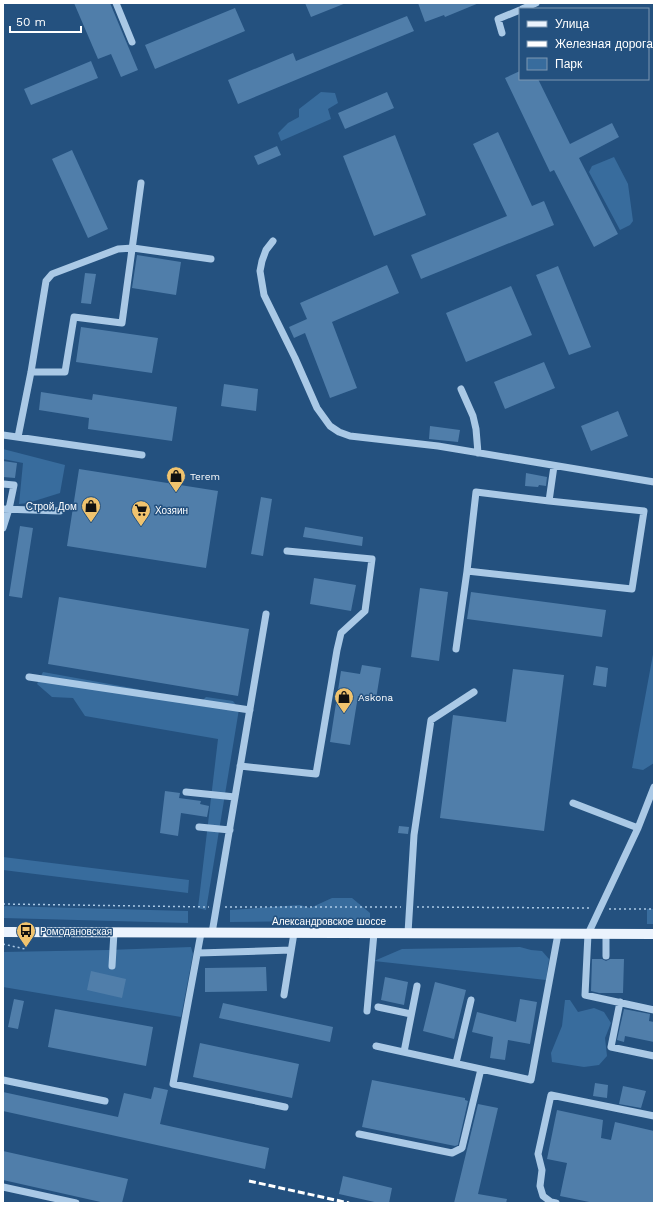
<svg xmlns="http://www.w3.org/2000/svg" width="657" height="1206" font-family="'Work Sans',sans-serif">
  <rect width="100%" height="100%" fill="#24517f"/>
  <path fill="#386c9d" d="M321 92 335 93 338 103 328 109 331 119 281 141 278 133 288 123 299 117V109Z
    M614 157 628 184 633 221 630 225 620 230 589 172 592 166Z
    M3 449 65 465 60 493 28 503 19 504 23 463 3 459Z
    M654 649V763L643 770 632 768Z
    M43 672 137 689 199 704 206 697 233 701 239 709 206 910 198 908 218 739 85 716 73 698 52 697 37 684Z
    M3 857 189 880 188 893 3 870Z
    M332 898H352L370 913V920L230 922V910L300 905 310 908Z
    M3 906 188 911V923L3 918Z
    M647 909H654V924H647Z
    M191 947 193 954 181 1017 3 987V952L108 950Z
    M520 947 531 950 542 951 549 959 546 980 374 961 402 949Z
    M565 1000H570L578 1012 594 1008 604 1012 611 1023 605 1038 607 1056 599 1065 584 1067 552 1062 551 1053 562 1026Z"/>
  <path fill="#507eaa" d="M74 3H110L138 70 121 77 111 54 98 59Z
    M305 3H346L311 17Z
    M418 3H479L445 17 444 15 425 22Z
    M235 8 245 31 155 69 145 45Z
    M407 16 414 31 238 104 228 80 293 53 296 61Z
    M91 61 98 78 31 105 24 89Z
    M520 71V79H538L570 144 612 123 619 137 579 158 618 234 594 247 554 170 550 172 505 78Z
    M387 92 394 108 345 129 338 113Z
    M498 132 532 206 544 201 554 225 421 279 411 255 507 216 473 144Z
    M395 135 426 215 374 236 343 156Z
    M277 146 281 155 258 165 254 156Z
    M72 150 108 229 88 238 52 159Z
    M137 255 181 262 176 295 132 288Z
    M387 265 399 293 332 322 357 388 330 398 305 333 294 338 289 327 307 319 300 303Z
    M558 266 591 347 569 355 536 275Z
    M85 273 96 274 91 304 81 303Z
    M511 286 532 335 466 362 446 313Z
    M81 327 158 338 152 373 76 362Z
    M544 362 555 388 505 409 494 382Z
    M224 384 258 389 256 411 221 406Z
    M41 392 92 400 93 394 177 407 172 441 88 429 89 418 39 410Z
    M618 411 628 436 591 451 581 426Z
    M430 426 460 430 458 442 429 439Z
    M3 461 17 463 15 478 3 477Z
    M79 469 218 491 206 568 67 546Z
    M526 473 547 477 546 486 539 485 538 487 525 486Z
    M261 497 272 499 263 556 251 554Z
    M20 526 33 528 22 598 9 596Z
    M305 527 363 537 362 546 303 537Z
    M314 578 356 585 351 611 310 604Z
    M420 588 448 592 439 661 411 657Z
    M471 592 606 610 602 637 467 619Z
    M59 597 249 629 238 696 48 664Z
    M362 665 381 668 376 699 358 696 350 745 330 742 341 671 360 674Z
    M596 666 608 668 606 687 593 685Z
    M513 669 564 675 544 831 440 818 453 715 506 722Z
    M165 791 180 793 179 798 201 801 200 804 209 806 207 817 181 813 178 836 160 833Z
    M399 826 409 827 408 834 398 833Z
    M592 959H602L606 961 610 959H624L623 993H599L591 991Z
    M266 967 267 991 205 992V968Z
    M91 971 126 979 122 998 87 990Z
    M385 977 408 982 404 1005 381 1000Z
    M435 982 466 990 454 1039 423 1031Z
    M14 999 24 1001 18 1029 8 1027Z
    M520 999 537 1002 530 1044 508 1040 505 1060 490 1058 493 1037 472 1032 477 1012 516 1022Z
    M223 1003 333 1027 330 1042 219 1018Z
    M55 1009 153 1027 146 1066 48 1047Z
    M624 1009 650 1014 649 1021 654 1022V1042L625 1036 624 1042 617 1040Z
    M200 1043 299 1064 292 1098 193 1077Z
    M372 1080 465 1098V1100L468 1101 458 1145 455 1146 362 1127Z
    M595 1083 608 1085 607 1098 593 1096Z
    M623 1086 646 1091 641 1108 619 1104Z
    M154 1087 168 1090 160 1124 269 1148 265 1169 3 1111V1092L118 1117 124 1093 151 1099Z
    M478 1104 498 1108 478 1194 507 1199 506 1203H454Z
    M557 1110 603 1120 601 1138 611 1140 615 1122 654 1131V1203H594L560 1196 567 1163 547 1159Z
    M3 1151 128 1179 122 1203H105L3 1180Z
    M343 1176 392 1188 389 1203H379L339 1194Z"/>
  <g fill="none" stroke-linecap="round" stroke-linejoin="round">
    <path stroke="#aac9e6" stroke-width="1.5" stroke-dasharray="2 3" stroke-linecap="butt" d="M3 904 209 907
      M225 907H401
      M417 907 591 908
      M609 909H654
      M3 944 25 949"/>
    <path stroke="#aac9e6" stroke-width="7" d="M116 3 132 42
      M522 9 536 3
      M502 33 498 19 520 10
      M273 241 266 250 262 261 260 271 264 295 295 358 317 408 330 426 339 432 350 436 438 446 654 482
      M31 372H65L74 317 122 323 141 183
      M461 389 473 416 476 429 478 453
      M3 435 142 455
      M18 437 31 372 46 281 52 274 118 249 133 248 211 259
      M3 484 14 485 9 509 3 528
      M549 501 476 492 467 571 632 589 644 511 549 501 554 466
      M3 509 60 511
      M456 649 467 571
      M29 677 250 710
      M240 766 316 774 337 650 341 633 365 611 372 559 287 551
      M654 787 638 828 588 934 585 995 654 1010
      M186 792 235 797
      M573 803 638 828
      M199 827 230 830
      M201 933 173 1084 285 1107
      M212 933 266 614
      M408 933 414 835 431 720 474 692
      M198 953 291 950
      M606 956V934
      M112 966 114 932
      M284 995 294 933
      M620 1002 611 1047 654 1056
      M378 1007 411 1014
      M367 1011 374 933
      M376 1046 531 1080 558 934
      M404 1052 417 986
      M456 1063 471 1000
      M3 1080 105 1101
      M359 1134 452 1153 462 1148 481 1069
      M3 1187 76 1203
      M556 1203 551 1202 543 1196 540 1186 542 1170 538 1154 551 1095 654 1116"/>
    <path stroke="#ebf3fd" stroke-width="10" d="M3 932 654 934"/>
    <path stroke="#fff" stroke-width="3" stroke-dasharray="7 3" stroke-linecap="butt" d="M249 1181 349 1203"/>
  </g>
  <defs>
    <symbol id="shop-pin" viewBox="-11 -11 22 30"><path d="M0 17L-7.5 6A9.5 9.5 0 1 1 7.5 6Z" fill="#f0c36e" stroke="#24517f"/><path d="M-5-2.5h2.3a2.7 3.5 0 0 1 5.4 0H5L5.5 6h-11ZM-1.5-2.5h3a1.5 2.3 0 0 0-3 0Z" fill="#111"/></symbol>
    <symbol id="supermarket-pin" viewBox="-11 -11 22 30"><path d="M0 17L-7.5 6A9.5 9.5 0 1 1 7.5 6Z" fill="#f0c36e" stroke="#24517f"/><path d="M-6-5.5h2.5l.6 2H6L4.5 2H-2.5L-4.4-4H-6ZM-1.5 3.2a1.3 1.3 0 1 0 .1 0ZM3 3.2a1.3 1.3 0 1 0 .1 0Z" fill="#111"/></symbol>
    <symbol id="bus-pin" viewBox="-11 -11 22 30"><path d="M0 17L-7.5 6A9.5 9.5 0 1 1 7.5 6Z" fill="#f0c36e" stroke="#24517f"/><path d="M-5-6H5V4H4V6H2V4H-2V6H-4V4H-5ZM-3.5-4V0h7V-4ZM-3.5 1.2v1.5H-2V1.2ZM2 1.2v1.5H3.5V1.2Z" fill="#111"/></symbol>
  </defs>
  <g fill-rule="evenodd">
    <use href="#shop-pin" x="165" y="465" width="22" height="30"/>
    <use href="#shop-pin" x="80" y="495" width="22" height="30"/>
    <use href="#supermarket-pin" x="130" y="499" width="22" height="30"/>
    <use href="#shop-pin" x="333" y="686" width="22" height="30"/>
    <use href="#bus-pin" x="15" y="920" width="22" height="30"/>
  </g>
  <g text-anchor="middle" stroke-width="3" stroke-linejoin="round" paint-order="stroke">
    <g font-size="10" fill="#fff" stroke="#24517f" text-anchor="start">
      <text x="190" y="480">Terem</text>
      <text x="77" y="510" text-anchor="end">Строй Дом</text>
      <text x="155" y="514">Хозяин</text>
      <text x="358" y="701">Askona</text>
      <text x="40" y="935">Ромодановская</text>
    </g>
    <g font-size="10" fill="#fff" stroke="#24517f">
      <text x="329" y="925">Александровское шоссе</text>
    </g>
  </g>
  <rect width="657" height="1206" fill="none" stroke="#ffffff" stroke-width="8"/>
  <rect x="519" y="8" width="130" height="72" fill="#24517f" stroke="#7c97b2"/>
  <rect x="527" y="21" width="20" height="6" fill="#ebf3fd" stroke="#7c97b2"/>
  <text x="555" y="28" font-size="12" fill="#ffffff">Улица</text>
  <rect x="527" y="41" width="20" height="6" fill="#ffffff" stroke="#7c97b2"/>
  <text x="555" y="48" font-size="12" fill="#ffffff">Железная дорога</text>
  <rect x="527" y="58" width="20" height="12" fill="#386c9d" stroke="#7c97b2"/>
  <text x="555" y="68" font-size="12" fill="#ffffff">Парк</text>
  <path d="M10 26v6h71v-6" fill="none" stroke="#ffffff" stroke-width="2"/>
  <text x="16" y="26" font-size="12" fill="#ffffff" stroke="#24517f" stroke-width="3" paint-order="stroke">50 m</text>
</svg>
